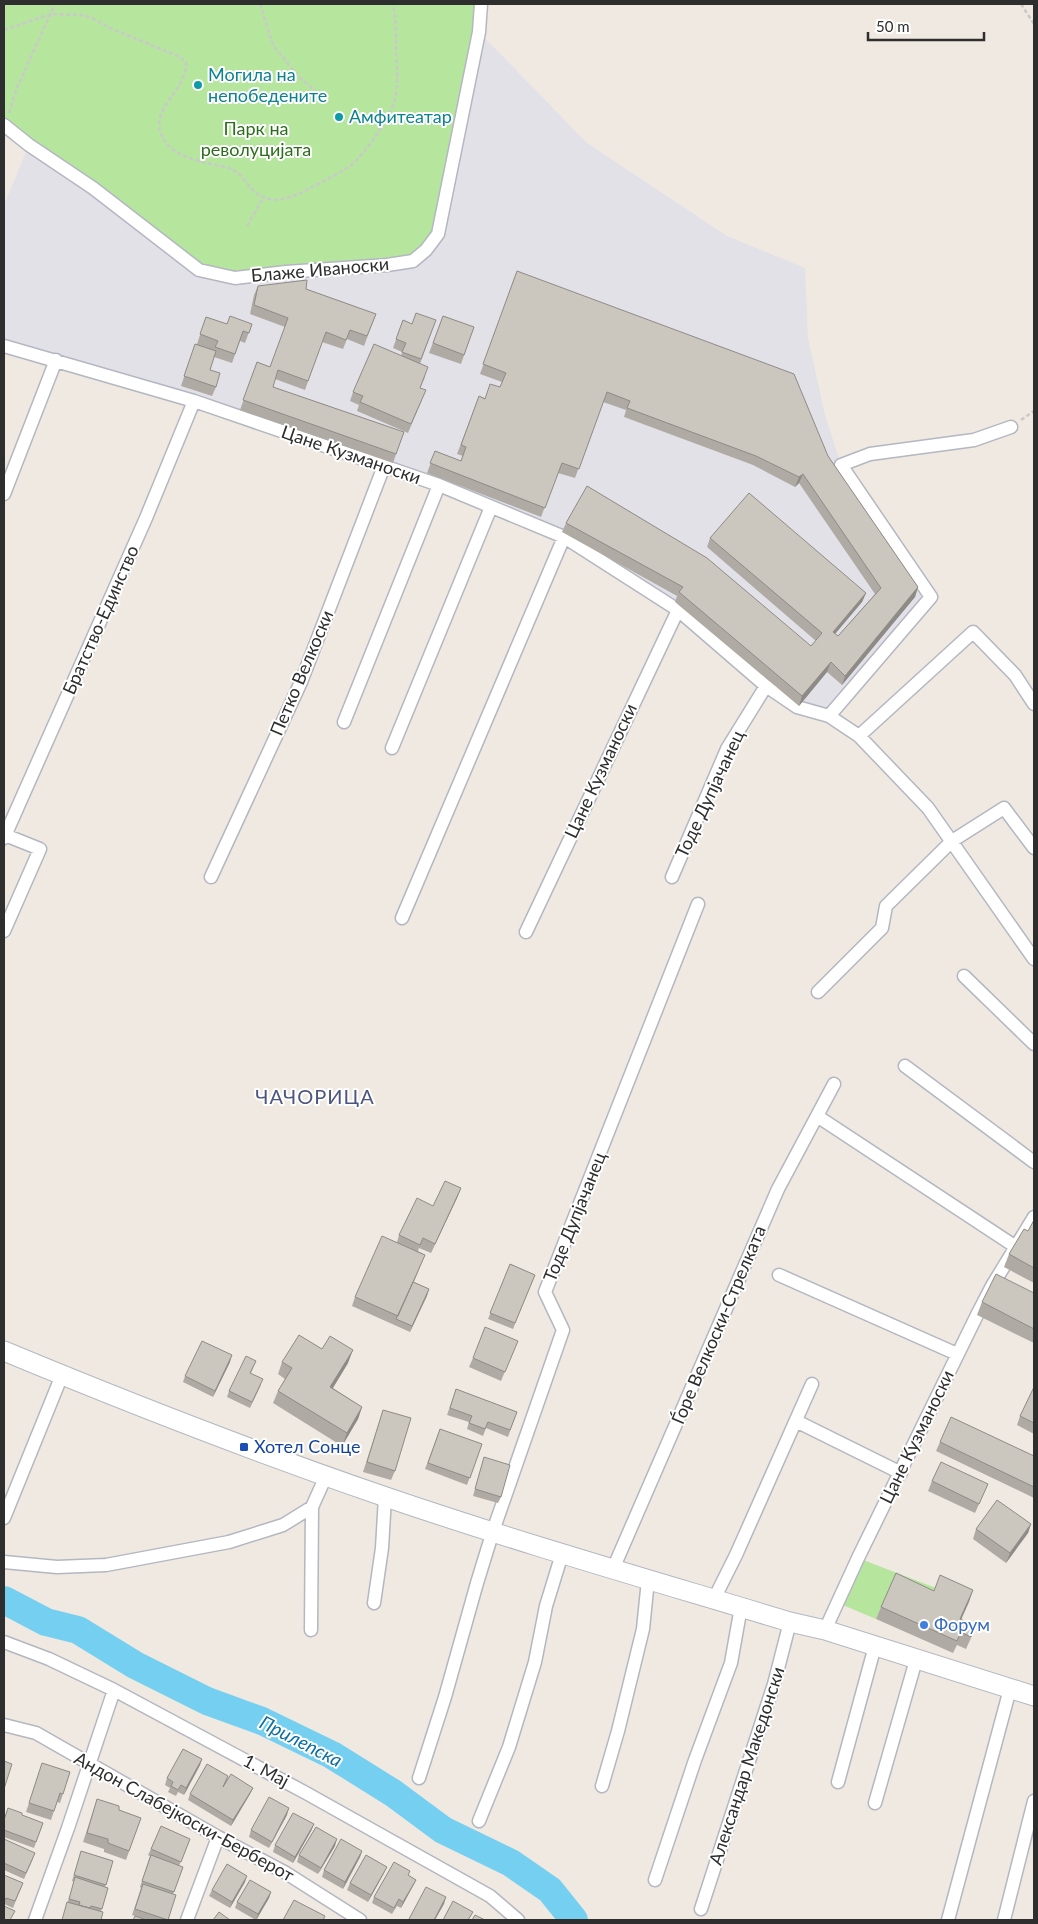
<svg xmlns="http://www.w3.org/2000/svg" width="1038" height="1924" font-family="Lato,sans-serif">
  <rect width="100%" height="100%" fill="#efe9e1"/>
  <path fill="#e3e1e8" d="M479 32 587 143 727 236 805 268 808 338 825 415 841 465 931 597 829 716 797 707 678 610 564 537 439 485 4 346V205L29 145Z"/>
  <path fill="#b6e59e" d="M4 4H481L438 234 413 261 235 278 199 270 4 125Z
    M858 1558 936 1588 929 1603 891 1586 876 1619 838 1603Z"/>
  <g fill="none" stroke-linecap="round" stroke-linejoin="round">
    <path stroke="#75cff0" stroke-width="28" d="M4 1600 46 1622 78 1630 135 1665 207 1701 262 1721 332 1755 393 1793 443 1830 511 1863 550 1890 574 1920"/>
    <defs>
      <path id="street" d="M4 125 29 145 93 188 199 270 235 278 286 272 387 265 413 261 426 250 438 234 479 32 481 4
        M4 346 194 401 439 485 564 537 678 610 766 686 797 707 829 716 859 736 928 808 1034 959
        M4 494 56 360
        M829 716 931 597 841 465 870 454 974 440 1011 427
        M344 722 439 485
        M859 736 973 632 1015 675 1034 704
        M392 748 491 507
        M4 838 146 518 194 401
        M211 877 301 682 384 466
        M672 877 727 749 766 686
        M402 918 564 537
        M4 931 40 849 5 835
        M526 932 678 610
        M964 976 1034 1044
        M818 992 882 928 886 906 952 841 1004 808 1034 848
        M905 1066 1034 1162
        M817 1116 1016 1247
        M779 1275 957 1354
        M796 1421 901 1473
        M4 1518 62 1375
        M4 1562 57 1567 106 1565 229 1542 283 1525 312 1507 326 1476
        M613 1569 778 1189 834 1084
        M714 1599 736 1555 812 1384
        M374 1603 382 1548 385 1497
        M311 1630 312 1507
        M825 1630 858 1558 977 1315 992 1286 1034 1217
        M4 1642 49 1659 114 1690 306 1793 490 1896 518 1920
        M4 1725 36 1733 218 1837 286 1873 360 1920
        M419 1778 445 1697 477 1583 493 1531 563 1330 545 1292 698 904
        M838 1782 875 1646
        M602 1786 618 1731 643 1629 648 1580
        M875 1803 916 1660
        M479 1821 509 1747 535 1662 546 1606 562 1554
        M655 1880 695 1760 731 1663 741 1607
        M701 1909 774 1684 790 1622
        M35 1920 68 1828 114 1690
        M187 1920 218 1837
        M948 1920 1010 1689
        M1004 1920 1034 1801"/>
      <path id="secondary" d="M4 1351C129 1403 255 1452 383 1496 517 1542 654 1581 790 1622L825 1630 1034 1696"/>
    </defs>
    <use href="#street" stroke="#b4b7c1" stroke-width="15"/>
    <use href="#secondary" stroke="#b4b7c1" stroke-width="21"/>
    <path stroke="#c9c9c9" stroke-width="2.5" stroke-dasharray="4 2.5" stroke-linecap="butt" d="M260 4 273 45 298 76 329 103
      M1021 4 1034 24
      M4 30 51 14 81 15 92 18 110 28 180 57 186 63C187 89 153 107 160 131 168 158 203 162 226 167 248 173 248 196 270 199 288 202 304 191 320 183 332 176 348 170 358 159 370 145 389 119 394 102 399 85 397 66 396 49 396 34 396 18 393 4
      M9 113 17 88 55 4
      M247 226 263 198
      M1021 420 1034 411"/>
    <use href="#street" stroke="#fff" stroke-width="12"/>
    <use href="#secondary" stroke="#fff" stroke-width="19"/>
  </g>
  <path fill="#afaba4" d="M517 271 828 456 918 587 915 597 842 685 827 672 799 706 675 602 677 596 562 532 566 523 811 646 816 641 707 547 710 538 866 593 862 602 835 634 838 636 875 594 799 483 795 487 753 465 624 417 626 410 603 402 575 478 558 473 541 517 427 473 435 451 461 461 463 456 457 454 479 396 485 398 500 387 502 382 480 374Z
    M258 286 306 289 376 314 364 346 347 339 343 349 322 342 305 390 275 379 273 387 404 432 393 463 240 410 257 362 270 367 285 327 250 314 254 295Z
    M443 316 474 327 461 364 429 353Z
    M206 317 227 324H252L245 343 240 341 232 363 214 357 210 370 216 387 212 396 181 386 192 353 197 344Z
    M403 320 412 324 436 320 420 364 425 377 420 388 422 400 408 433 357 411 359 405 350 401 353 392 401 356 402 352 393 348Z
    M461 1188 457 1198 431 1253 419 1248 418 1251 425 1255 414 1282 429 1289 410 1332 352 1306 355 1297 397 1242 399 1235 433 1206Z
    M1034 1220V1283L1004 1267 1009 1254 1028 1231Z
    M510 1264 535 1275 513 1329 488 1319Z
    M1034 1293V1343L977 1315 982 1302Z
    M322 1349 348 1363 333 1388 362 1407 358 1419 342 1446 273 1403 278 1391 285 1379 278 1374 282 1362Z
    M514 1350 501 1381 469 1367 473 1358Z
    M256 1361 251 1373 261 1385 250 1408 227 1397 229 1391Z
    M230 1362 213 1397 183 1382 185 1376Z
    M1034 1387V1434L1017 1425 1020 1416Z
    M456 1389 517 1412 508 1437 486 1428 483 1436 467 1429 469 1422 447 1415Z
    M383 1410 395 1471 391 1480 363 1472Z
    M440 1429 482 1444 467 1485 425 1469Z
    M940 1442 1034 1456V1498L936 1451Z
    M482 1464 501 1497 498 1503 473 1496Z
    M932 1481 988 1484 975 1513 928 1491Z
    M1031 1524 1028 1533 1006 1563 973 1539 976 1529Z
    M973 1590 961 1619 971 1638 966 1649 957 1645 953 1653 876 1619 881 1607 934 1591Z
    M202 1759 200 1765 184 1795 178 1792 176 1796 168 1792 170 1788 165 1785 167 1778Z
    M39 1772H70L60 1803 57 1802 51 1820 26 1812Z
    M228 1776 226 1782 253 1788 250 1794 231 1826 188 1800 190 1794Z
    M97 1799 119 1810 141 1818 126 1860 104 1852V1849L83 1842Z
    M22 1815 43 1823 34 1848 4 1837V1819Z
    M287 1815 269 1848 249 1837 251 1830Z
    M314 1824 311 1831 293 1863 273 1852 275 1845Z
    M4 1839 33 1859 24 1879 4 1870Z
    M190 1839 179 1866 183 1867 173 1894 168 1920H148L132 1915 141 1888 140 1887 150 1856 148 1855 151 1849Z
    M335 1846 318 1874 297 1862 299 1855Z
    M81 1851 113 1861 105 1887 108 1888 101 1911V1920H62L74 1882 72 1881Z
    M362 1851 360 1857 343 1889 322 1877 324 1870Z
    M410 1871 408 1875 416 1880 413 1886 401 1908 397 1906 392 1914 372 1903 374 1897Z
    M384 1873 368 1902 347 1890 350 1883Z
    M4 1875 23 1883 13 1908 4 1904Z
    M245 1882 230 1908 209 1896 212 1890Z
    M271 1892 269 1898 257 1919H254L235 1908 237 1902Z"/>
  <path fill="#8e8b86" d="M803 474 799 483 795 487 799 477Z
    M918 587 915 597 842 685 845 676Z
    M866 593 862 602 829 641 833 632Z
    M831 662 827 672 799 706 802 696Z
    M461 1188 457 1198 431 1253 435 1244Z
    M429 1289 427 1296 410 1332 412 1326Z
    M353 1350 348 1363 326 1399 330 1387Z
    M232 1355 230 1362 213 1397 215 1391Z
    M362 1407 358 1419 342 1446 347 1433Z
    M1031 1524 1028 1533 1006 1563 1010 1553Z
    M973 1590 969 1602 956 1631 960 1619Z
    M202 1759 200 1765 184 1795 186 1788Z
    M253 1788 250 1794 231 1826 233 1820Z
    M289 1808 287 1815 269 1848Z
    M314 1824 311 1831 293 1863 295 1857Z
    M337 1839 335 1846 318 1874 321 1868Z
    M362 1851 360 1857 343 1889 345 1882Z
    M387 1867 384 1873 368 1902 371 1895Z
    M247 1876 245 1882 230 1908 232 1902Z
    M416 1880 413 1886 401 1908 403 1902Z
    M271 1892 269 1898 256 1920 258 1914Z
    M446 1897 444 1904 435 1920H434Z"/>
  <path fill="#cbc7bf" stroke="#8e8b86" d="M517 271 794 374 828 456 918 587 845 676 831 662 802 696 679 592 683 587 566 523 587 486 707 558 811 646 822 633 710 538 749 493 866 593 833 632 838 636 881 588 803 474 799 477 756 456 627 408 630 401 607 392 579 469 562 463 545 508 430 463 435 451 461 461 466 447 461 445 479 396 485 399 490 384 500 387 506 373 483 364Z
    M307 280 306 289 376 314 367 336 350 330 346 340 326 332 308 381 278 370 273 387 404 432 396 454 243 400 257 362 270 367 288 318 254 305 258 286Z
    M416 313 436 320 421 359 402 352 406 343 396 339 403 320 412 324Z
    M230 316 252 324 249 333 243 331 235 354 215 347 218 341 200 334 206 317 227 324Z
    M443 316 474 327 464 355 433 343Z
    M195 344 216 351 210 370 220 373 216 387 184 376Z
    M374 344 428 367 420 388 426 390 411 424 360 402 363 396 353 392Z
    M445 1181 461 1188 435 1244 423 1238 420 1245 399 1235 417 1198 433 1206Z
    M1034 1220V1268L1009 1254 1024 1229 1028 1231Z
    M382 1236 425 1255 398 1316 355 1297Z
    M510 1264 535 1275 515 1323 490 1313Z
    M996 1274 1034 1293V1329L982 1302Z
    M413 1282 429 1289 412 1326 396 1319Z
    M485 1327 518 1341 505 1372 473 1358Z
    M299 1335 322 1349 330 1336 353 1350 330 1387 362 1407 347 1433 278 1391 292 1368 282 1362Z
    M202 1341 232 1355 215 1391 185 1376Z
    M246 1356 256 1361 250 1373 263 1379 252 1402 229 1391Z
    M1034 1387V1423L1020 1416Z
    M456 1389 517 1412 510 1430 488 1422 485 1429 469 1423 472 1416 450 1408Z
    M383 1410 411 1418 395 1471 367 1462Z
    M951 1417 1034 1456V1487L940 1442Z
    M440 1429 482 1444 470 1478 428 1463Z
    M484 1457 510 1465 501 1497 475 1489Z
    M941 1462 988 1484 979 1504 932 1481Z
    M997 1500 1031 1524 1010 1553 976 1529Z
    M896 1573 934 1591 940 1575 973 1590 960 1619 976 1626 971 1637 961 1632 957 1641 881 1607Z
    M183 1749 202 1759 186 1788 181 1785 178 1790 171 1786 173 1782 167 1778Z
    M4 1761 12 1764 4 1789Z
    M42 1763 70 1772 63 1794 60 1793 54 1811 29 1803Z
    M207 1764 228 1776 223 1787 231 1774 253 1788 233 1820 190 1794Z
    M269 1797 289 1808 272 1842 251 1830Z
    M97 1799 119 1806V1810L141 1818 129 1851 108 1843V1839L87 1833Z
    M8 1808 22 1813V1815L43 1823 36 1842 4 1830V1820Z
    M293 1813 314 1824 295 1857 275 1845Z
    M161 1826 190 1839 181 1862 151 1849Z
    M316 1827 337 1839 321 1868 299 1855Z
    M4 1839 35 1853 26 1873 4 1863Z
    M341 1839 362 1851 345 1882 324 1870Z
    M81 1851 113 1861 106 1885 74 1875Z
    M151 1855 183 1867 174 1892 142 1881Z
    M366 1855 387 1867 371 1895 350 1883Z
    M394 1862 410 1871 408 1875 416 1880 403 1902 399 1899 394 1908 374 1897Z
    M227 1864 247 1876 232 1902 212 1890Z
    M4 1875 23 1883 15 1901 6 1898 5 1900 4 1899Z
    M75 1877 108 1888 102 1909 91 1906 90 1908 79 1905 80 1902 69 1899Z
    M250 1880 271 1892 258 1914 237 1902Z
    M143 1884 176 1895 168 1920 135 1909Z
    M426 1887 446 1897 434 1920H411L409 1919Z
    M294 1900 325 1916 323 1920H283Z
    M453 1901 473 1912 468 1920H443Z
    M67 1902 103 1912 101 1920H62Z
    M4 1906 15 1911 10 1920H4Z
    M219 1912 230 1920H213Z
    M475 1915 485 1920H472Z
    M135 1916 147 1920H133Z"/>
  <g fill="#0f9aa8" stroke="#fff" stroke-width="2">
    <circle cx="198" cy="85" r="5"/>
    <circle cx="339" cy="117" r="5"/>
  </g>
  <rect fill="#1a4fb4" stroke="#fff" stroke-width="2" x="239" y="1442" width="10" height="10" rx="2.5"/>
  <circle fill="#3f7fe0" stroke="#fff" stroke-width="2" cx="924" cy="1625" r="5"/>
  <g text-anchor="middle" stroke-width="4" stroke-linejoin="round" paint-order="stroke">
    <g font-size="18" fill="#0d838f" stroke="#fff" text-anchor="start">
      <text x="208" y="81">Могила на<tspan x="208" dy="21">непобедените</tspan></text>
      <text x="349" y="123">Амфитеатар</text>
    </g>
    <g font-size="18" fill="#2c6e1b" stroke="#fff">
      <text x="256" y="135">Парк на<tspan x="256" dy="21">револуцијата</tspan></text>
    </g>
    <g font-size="18" fill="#2e2e2e" stroke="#fff">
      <text transform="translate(320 270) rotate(-5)" y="6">Блаже Иваноски</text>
      <text transform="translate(351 455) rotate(19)" y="6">Цане Кузманоски</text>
      <text transform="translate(101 620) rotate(-66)" y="6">Братство-Единство</text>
      <text transform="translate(302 673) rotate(-67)" y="6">Петко Велкоски</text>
      <text transform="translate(601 771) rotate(-65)" y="6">Цане Кузманоски</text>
      <text transform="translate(710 794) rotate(-65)" y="6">Тоде Дупјачанец</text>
      <text transform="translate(575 1217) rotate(-68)" y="6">Тоде Дупјачанец</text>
      <text transform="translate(719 1325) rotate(-67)" y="6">Ѓоре Велкоски-Стрелката</text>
      <text transform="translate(917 1437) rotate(-64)" y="6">Цане Кузманоски</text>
      <text transform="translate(747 1766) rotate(-72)" y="6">Александар Македонски</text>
      <text transform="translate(266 1771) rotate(28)" y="6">1. Мај</text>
      <text transform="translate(184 1817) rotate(29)" y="6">Андон Слабејкоски-Берберот</text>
    </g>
    <g font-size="18" fill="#164399" stroke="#fff" text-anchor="start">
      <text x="254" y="1453">Хотел Сонце</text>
    </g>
    <g font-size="18" fill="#366cbe" stroke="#fff" text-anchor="start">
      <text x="934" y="1631">Форум</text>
    </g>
    <g font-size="19" font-style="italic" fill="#0d6fa3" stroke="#fff">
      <text transform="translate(301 1741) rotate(27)" y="7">Прилепска</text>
    </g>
    <g font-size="20" letter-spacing="1" fill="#4d5680" stroke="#fff">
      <text x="315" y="1104">ЧАЧОРИЦА</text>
    </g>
  </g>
  <rect width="1038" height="1924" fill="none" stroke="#2e2e2e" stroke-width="10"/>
  <path d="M868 32v8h116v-8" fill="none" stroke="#2e2e2e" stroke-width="2.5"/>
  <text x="876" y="32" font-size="15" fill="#2e2e2e" stroke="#ffffff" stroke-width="4" paint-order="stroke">50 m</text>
</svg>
